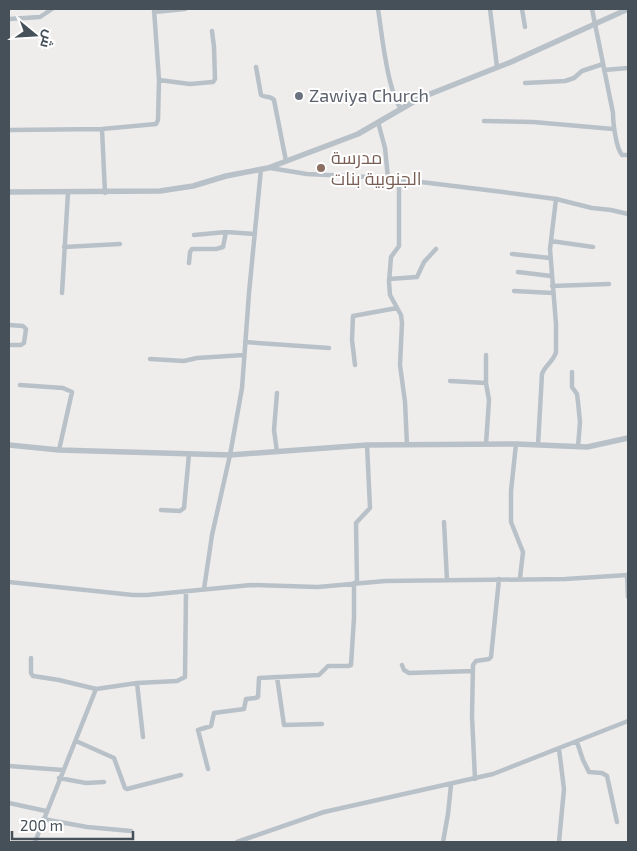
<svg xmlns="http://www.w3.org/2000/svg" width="637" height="851" font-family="'Exo 2',Cairo,sans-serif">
  <rect width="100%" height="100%" fill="#efecec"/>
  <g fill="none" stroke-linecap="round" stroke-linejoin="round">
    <path stroke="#b9c1c8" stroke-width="4.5" d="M378 9C382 34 387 89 401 109
      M490 9 497 67
      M522 9 525 27
      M592 9 613 113C613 123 616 148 622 155H628
      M154 12 185 9
      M9 19 40 17 52 9
      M256 67 261 95C265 98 270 95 274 100L286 161
      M604 70 628 68
      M159 80 190 84 213 82 215 79 214 47 212 31
      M525 83 565 81 574 78 582 71 603 64
      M484 121 533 122 613 129
      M378 122 385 148 388 178
      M102 129 105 193
      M10 130 102 129 156 124 158 120 159 80 154 9
      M270 168 307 174 388 178 503 192 556 199 592 208 611 210 628 214
      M399 179V246L391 257 389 282 390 295 401 315 402 323 400 365 405 402 407 445
      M194 235 226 232 255 234
      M551 241 593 247
      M64 247 120 244
      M512 254 550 258
      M189 263 190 252 192 249H216L223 247 226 232
      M518 272 551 276
      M389 279 417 277 424 262 436 249
      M552 286 609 284
      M514 291 553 293
      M62 293 68 192
      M9 325 23 326 26 329 24 343 21 345H9
      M245 342 329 348
      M150 359 184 361 197 358 244 355
      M355 365 352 340 353 316 397 308
      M572 372V387L577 394 578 402 580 422 578 447
      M450 381 486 383
      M20 385 63 388 72 392 59 450
      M277 393 274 430 277 452
      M486 444 489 400 486 383V355
      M516 444 511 491V522L523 552 520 578
      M538 445 542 374C545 365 554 361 556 352V324L550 249 556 199
      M161 510 180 511 184 508 189 454
      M444 522 447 580
      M627 575 628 597
      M9 582 133 595H147L251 585 318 587 385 581 565 579 628 575
      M357 583 356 523 370 508 367 445
      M204 589 212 535 230 455 242 388 249 293 261 169
      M31 658V673L33 676 59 680 96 689
      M402 665 404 670 409 673 473 671
      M277 677 284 725 322 724
      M137 683 143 737
      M76 741 114 758 125 788 127 789 181 775
      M577 742 583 760 589 772 602 773 607 776 617 822
      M9 766 63 770
      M208 769 198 730 211 726 214 713 244 709 246 699 255 698 258 697 259 678 319 675 328 666H348L351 665 354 618V583
      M59 778 86 783 104 782
      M475 779 472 716 473 665 476 661 489 659 491 657 499 579
      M9 803 46 811
      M43 819 87 827 131 831
      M35 842 96 689 137 683 177 681 185 677 186 591
      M237 842 324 812 493 774 628 721
      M443 842 448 814 451 785
      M559 842 564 789 559 749"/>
    <path stroke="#b9c1c8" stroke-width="5.5" d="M9 192 160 191 193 186 226 176 268 168 358 134 420 98 511 62 628 9
      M9 445 59 450 230 455 367 445 516 444 587 447 628 438"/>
  </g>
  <circle fill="#6b7280" stroke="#fff" stroke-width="2" cx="299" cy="96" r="5"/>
  <circle fill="#8d6e63" stroke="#fff" stroke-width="2" cx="321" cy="168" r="5"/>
  <g text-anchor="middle" stroke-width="4" stroke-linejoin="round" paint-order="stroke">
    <g font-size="18" fill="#5b616d" stroke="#fff" text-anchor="start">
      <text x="309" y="102">Zawiya Church</text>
    </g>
    <g font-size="18" fill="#785e54" stroke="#fff" text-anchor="start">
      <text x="331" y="164">مدرسة<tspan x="331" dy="21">الجنوبية بنات</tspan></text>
    </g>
  </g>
  <rect width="637" height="851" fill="none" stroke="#465058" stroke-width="20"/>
  <g transform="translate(35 35) rotate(108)" stroke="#ffffff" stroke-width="4" paint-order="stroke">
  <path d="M0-4L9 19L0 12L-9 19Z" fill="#465058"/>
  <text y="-8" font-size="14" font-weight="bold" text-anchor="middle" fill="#465058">ش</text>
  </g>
  <path d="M12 831v8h121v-8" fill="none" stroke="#465058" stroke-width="2.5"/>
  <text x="20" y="831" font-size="15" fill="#465058" stroke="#ffffff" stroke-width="4" paint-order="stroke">200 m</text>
</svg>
